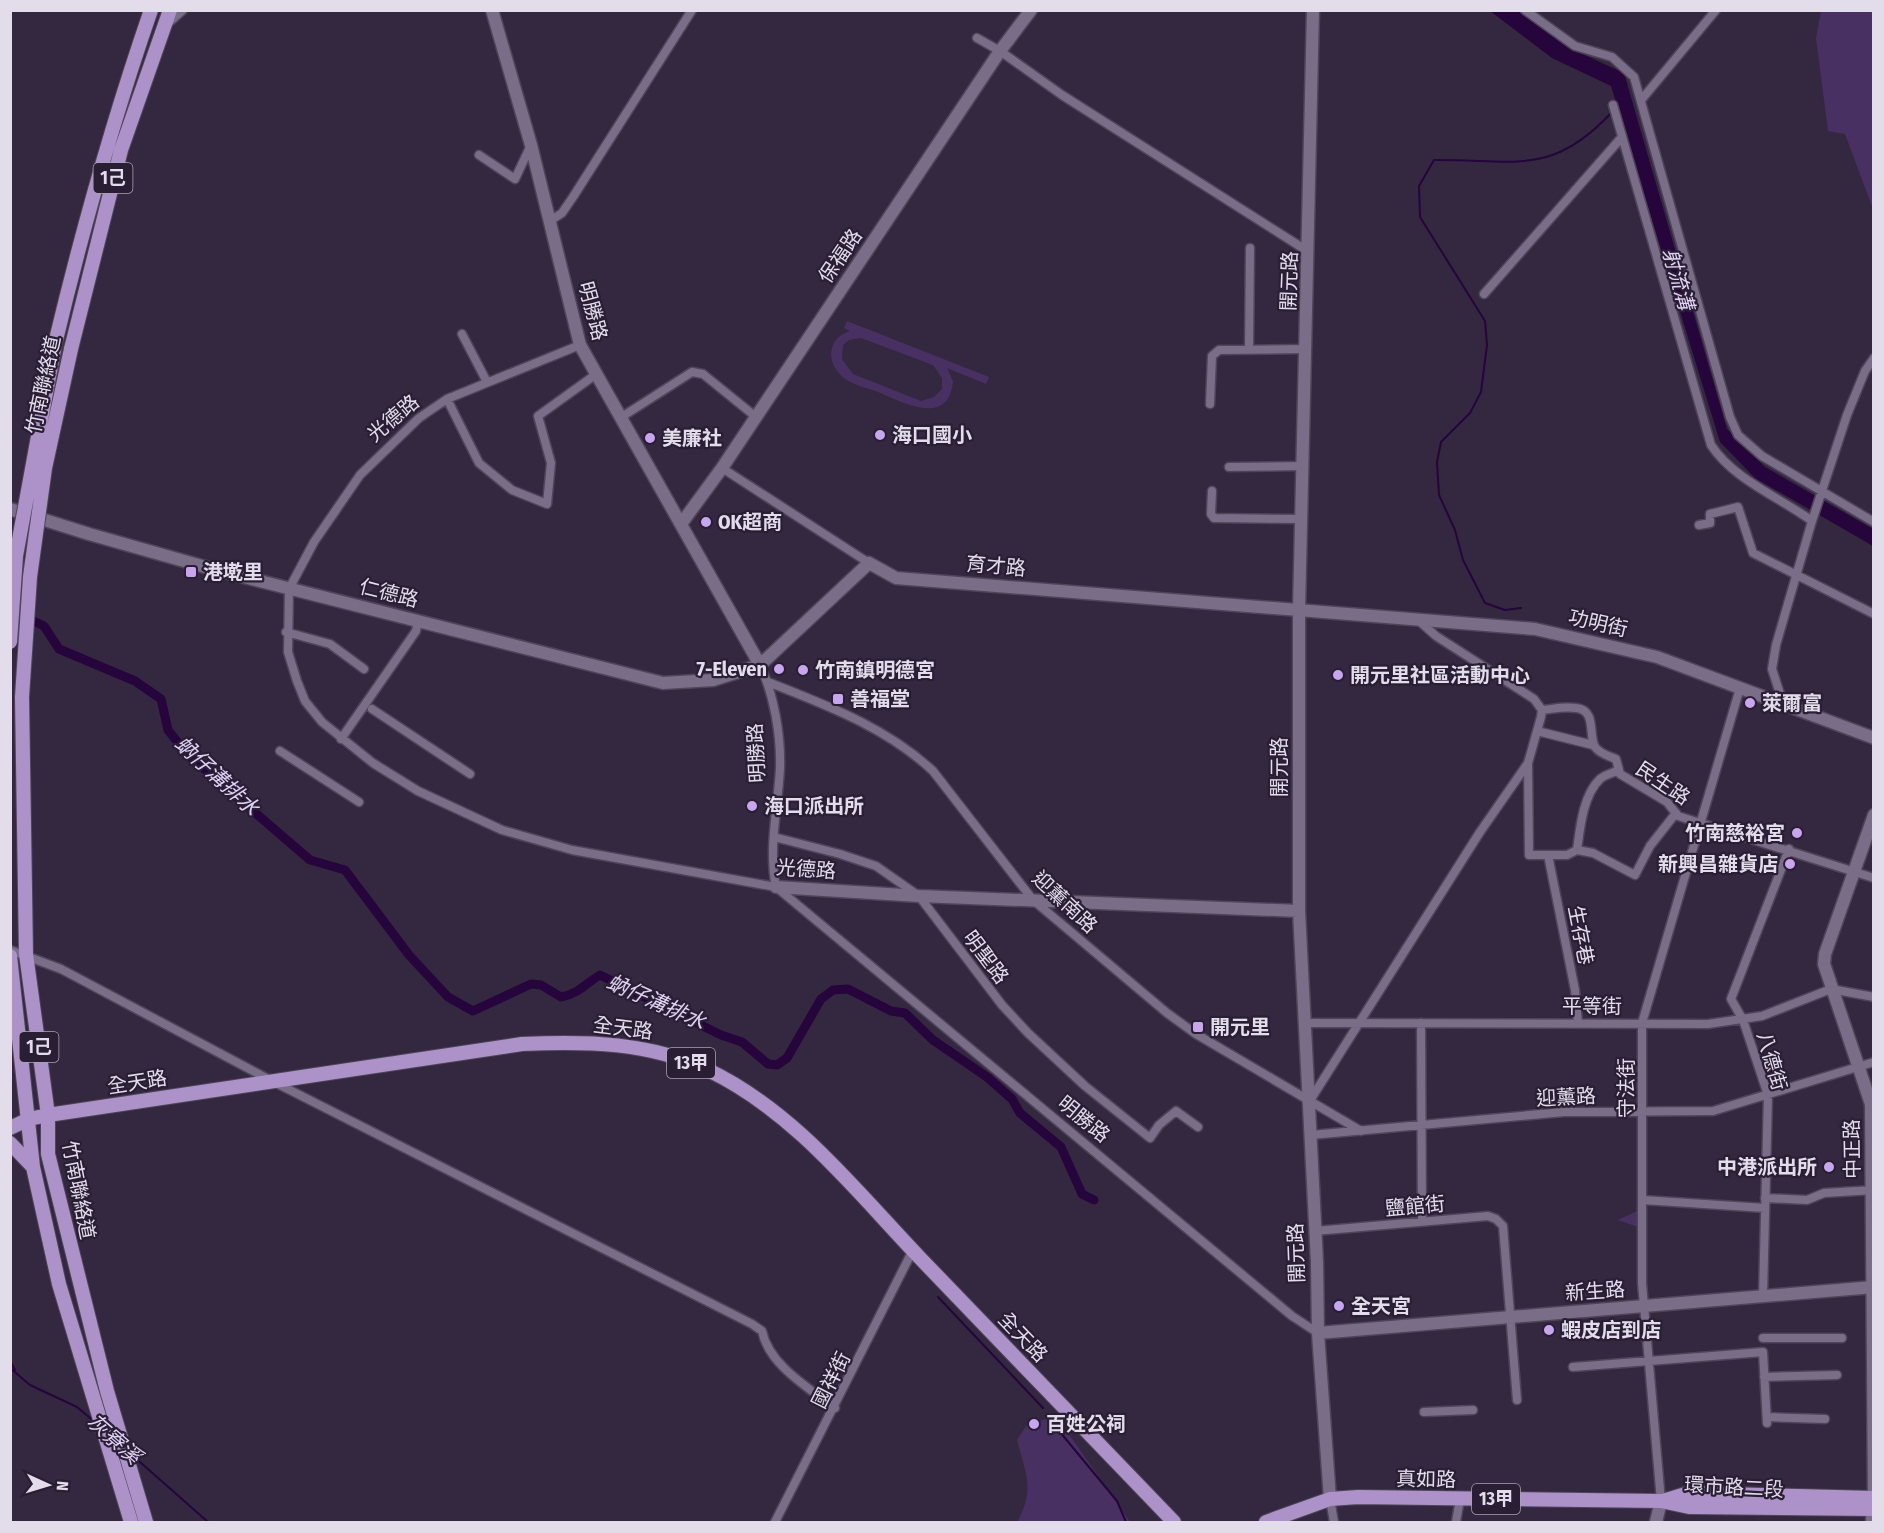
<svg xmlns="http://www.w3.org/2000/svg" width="1884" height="1533" font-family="'Fira Sans Condensed','Noto Sans TC',sans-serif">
  <rect width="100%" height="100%" fill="#33283f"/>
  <path fill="#493062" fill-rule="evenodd" d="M1821 11H1873V209L1845 134 1828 131 1816 38Z
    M847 321 989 377 986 384 947 368 953 381C949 428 902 402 878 392 867 388 853 385 844 378 825 363 827 338 850 331L844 328ZM861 338 933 365 942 378V389L934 397 921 401 853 374 842 359 843 345 849 340Z
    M1639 1210 1638 1227 1618 1220Z
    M1046 1419 1056 1427H1064L1130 1522H1017C1035 1490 1026 1474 1017 1440L1027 1425Z"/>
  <path fill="#25053c" d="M1490 11H1521L1567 47 1624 73 1727 429 1765 467 1873 529V546L1755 478 1720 442 1611 86 1552 58Z"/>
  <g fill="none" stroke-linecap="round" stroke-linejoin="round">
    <path stroke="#25053c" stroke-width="2" d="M1521 608 1505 610 1485 603 1463 560 1455 530 1439 495 1437 462 1441 442 1470 413 1481 392 1487 345 1485 321 1420 217 1419 186 1434 160C1514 159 1551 178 1612 112
      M938 1297 1043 1408
      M10 1361 15 1370
      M10 1368 30 1385 77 1407 96 1423
      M1060 1432 1117 1501 1126 1522
      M132 1455 208 1522"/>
    <path stroke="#25053c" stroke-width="9" d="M10 610 44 626 59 649 135 681 161 699 168 730 187 754 310 860 345 870 409 955 448 997 473 1011 531 984 541 985 561 997C578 994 585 984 600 975L721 1035 742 1042 768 1064 777 1065 787 1058 821 999 833 990 848 989 891 1011 905 1013 933 1040 987 1077 1012 1099 1020 1113 1061 1147 1082 1194 1094 1200"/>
    <defs>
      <path id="street" d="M1525 10 1575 46 1612 57 1634 77 1730 417 1738 435 1762 456 1874 522
        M165 26 183 10
        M977 38 1000 51 1062 95 1309 252
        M1642 99 1716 10
        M1613 105 1711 445C1733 479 1779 497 1812 521
        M479 155 515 179 531 145
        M550 221 562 213 573 197 692 10
        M1484 294 1622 137
        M462 334 487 382
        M580 345 447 399 419 418 360 475 314 542 289 589 288 652 297 681 305 701 322 722 373 763 418 791 502 830 572 850 776 887
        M1249 349 1250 248
        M447 399 479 463 512 490 547 504 551 463 538 416 595 375
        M1210 404 1212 356 1219 350 1306 349
        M620 418 692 372 703 374 756 417
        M1229 467 1303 466
        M722 468 869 563
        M1212 491 1211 514 1214 518 1302 519
        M1699 525 1710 523V514L1738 507 1753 553 1874 614
        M286 632 330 644 364 669
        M760 665C774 695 781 735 780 768 778 808 768 848 776 887L1292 1316 1318 1333
        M768 682C826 705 886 727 933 771L1033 900 1167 1013 1196 1034 1361 1131
        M1783 703 1772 669 1776 645 1812 521 1847 415 1865 371 1874 358
        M372 709 470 774
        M1542 710C1553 709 1565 706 1576 708 1597 710 1588 735 1595 747 1600 754 1609 756 1616 759L1620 774 1667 802 1678 816 1874 878
        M1537 731 1593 745
        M341 739 416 631 418 621
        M280 751 359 802
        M1528 763 1529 855H1567L1577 850 1593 853 1635 875 1650 846 1676 813
        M774 837 840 854 876 866 919 896 1002 1005 1028 1033 1085 1086 1150 1138 1159 1125 1176 1111 1198 1127
        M1577 850C1580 828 1583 795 1600 779 1604 775 1612 773 1617 771
        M1548 855 1575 990 1578 1023
        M10 950 61 969 272 1081 752 1324 762 1331C769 1365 809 1388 835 1408
        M1304 1023 1708 1024 1762 1016 1831 989 1874 997
        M1421 1023 1422 1221
        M1309 1102 1480 832 1528 763 1541 717 1542 710 1534 699 1436 636 1418 620
        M1311 1135 1564 1112 1713 1111 1874 1062
        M1765 1198 1807 1200 1824 1193 1874 1190
        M1643 1200 1765 1208
        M1315 1231 1488 1216 1496 1219 1503 1226 1517 1400
        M1763 1296 1768 1095 1743 1020 1731 999 1789 849
        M1763 1338H1842
        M1573 1367 1763 1352 1767 1423
        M1764 1377 1837 1375
        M1424 1412 1473 1410
        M1767 1417 1825 1419
        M1330 1499 1334 1522
        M1661 1501 1642 1283V1023L1740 688
        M775 1522 913 1250
        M1456 1522 1460 1499"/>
      <path id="secondary" d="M492 10 531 145 580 345 760 665
        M1313 10 1299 610V911L1317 1262 1318 1333 1330 1499
        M10 509 89 534 216 570 663 683 713 680 760 665 869 563 896 578 1535 629 1657 657 1874 738
        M681 524 722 468 1000 51 1031 10
        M1874 815 1825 954 1824 964 1871 1104 1874 1498
        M776 887 919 896 1299 911
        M1318 1333 1874 1287
        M1656 1522 1661 1501
        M1872 1522 1873 1500"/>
      <path id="primary" d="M55 344C82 231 113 120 151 10
        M71 349 121 150 170 10
        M22 697 26 954 48 1115V1154L107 1391 146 1522
        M10 956 33 1167 59 1284 131 1522
        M10 1128 29 1119 48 1115 522 1044C586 1041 649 1042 708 1070 794 1111 856 1191 920 1258 1005 1346 1089 1434 1174 1522
        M10 1143 33 1167
        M1663 1501 1689 1493 1874 1498
        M1266 1522 1330 1499 1358 1497 1661 1501 1689 1507 1874 1509"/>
    </defs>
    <use href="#street" stroke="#4f4558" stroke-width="11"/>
    <use href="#secondary" stroke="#4f4558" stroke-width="15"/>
    <use href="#primary" stroke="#4f4558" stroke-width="16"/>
    <use href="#street" stroke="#7a6d88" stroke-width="8"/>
    <use href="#secondary" stroke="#7a6d88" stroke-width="12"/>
    <use href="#primary" stroke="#ac92c8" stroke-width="14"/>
    <defs>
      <path id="primary-bridge" d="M10 642 16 556 55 344
        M22 697 30 577 45 468 71 349"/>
    </defs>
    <use href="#primary-bridge" stroke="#4f4558" stroke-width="16" stroke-linecap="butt"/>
    <use href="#primary-bridge" stroke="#ac92c8" stroke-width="14"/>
  </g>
  <g fill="#c8a5ef" stroke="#291e34" stroke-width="2">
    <circle cx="880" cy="435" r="6"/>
    <circle cx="650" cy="438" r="6"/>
    <circle cx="706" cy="522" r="6"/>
    <rect x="185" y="566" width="12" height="12" rx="3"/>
    <circle cx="779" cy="669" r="6"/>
    <circle cx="803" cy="670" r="6"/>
    <circle cx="1338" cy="675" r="6"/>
    <rect x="832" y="693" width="12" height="12" rx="3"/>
    <circle cx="1750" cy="703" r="6"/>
    <circle cx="752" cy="806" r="6"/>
    <circle cx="1797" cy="833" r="6"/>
    <circle cx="1790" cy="864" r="6"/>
    <rect x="1192" y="1021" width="12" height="12" rx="3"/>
    <circle cx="1829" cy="1167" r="6"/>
    <circle cx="1339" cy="1306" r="6"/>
    <circle cx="1549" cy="1330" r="6"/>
    <circle cx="1034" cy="1424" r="6"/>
  </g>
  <g text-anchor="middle" stroke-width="4.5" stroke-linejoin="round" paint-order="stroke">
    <g fill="#291e34" stroke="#aaa3b4" stroke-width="1.5">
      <rect x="93.5" y="163" width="39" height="30" rx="4.5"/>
      <rect x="19.5" y="1032" width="39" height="30" rx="4.5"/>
      <rect x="667" y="1048" width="48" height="30" rx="4.5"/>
      <rect x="1472" y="1484" width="48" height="30" rx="4.5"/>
    </g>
    <g font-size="18" font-weight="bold" fill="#e2dceb">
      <text x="113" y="184">1己</text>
      <text x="39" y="1053">1己</text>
      <text x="691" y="1069">13甲</text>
      <text x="1496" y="1505">13甲</text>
    </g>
    <g font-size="20" fill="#e2dceb" stroke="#291e34">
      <text transform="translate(840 256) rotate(-56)" y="7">保福路</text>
      <text transform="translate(1289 281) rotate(-88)" y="7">開元路</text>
      <text transform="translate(593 311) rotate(75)" y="7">明勝路</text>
      <text transform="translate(43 385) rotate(-78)" y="7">竹南聯絡道</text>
      <text transform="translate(393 418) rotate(-40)" y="7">光德路</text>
      <text transform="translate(996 566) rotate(5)" y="7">育才路</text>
      <text transform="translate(389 593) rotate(14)" y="7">仁德路</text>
      <text transform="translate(1598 623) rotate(13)" y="7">功明街</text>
      <text transform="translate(756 753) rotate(-93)" y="7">明勝路</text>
      <text transform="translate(1279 767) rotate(-90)" y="7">開元路</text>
      <text transform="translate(1663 783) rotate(34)" y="7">民生路</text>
      <text transform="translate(806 869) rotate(4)" y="7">光德路</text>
      <text transform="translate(1065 902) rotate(43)" y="7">迎薰南路</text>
      <text transform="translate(1581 935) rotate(79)" y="7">生存巷</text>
      <text transform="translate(986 957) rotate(53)" y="7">明聖路</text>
      <text x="1592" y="1013">平等街</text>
      <text transform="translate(623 1028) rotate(7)" y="7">全天路</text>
      <text transform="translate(1772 1061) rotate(74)" y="7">八德街</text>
      <text transform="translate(137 1082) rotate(-9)" y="7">全天路</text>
      <text transform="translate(1626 1088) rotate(-90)" y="7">守法街</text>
      <text transform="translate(1566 1097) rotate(-3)" y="7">迎薰路</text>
      <text transform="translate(1084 1119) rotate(39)" y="7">明勝路</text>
      <text transform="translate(1852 1149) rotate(-91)" y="7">中正路</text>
      <text transform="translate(79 1190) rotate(79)" y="7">竹南聯絡道</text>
      <text transform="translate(1415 1206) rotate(-5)" y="7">鹽館街</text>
      <text transform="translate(1296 1253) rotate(-92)" y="7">開元路</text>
      <text transform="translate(1595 1291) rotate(-4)" y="7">新生路</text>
      <text transform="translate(1023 1337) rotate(46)" y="7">全天路</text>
      <text transform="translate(831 1380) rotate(-63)" y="7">國祥街</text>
      <text transform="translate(1426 1479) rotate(1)" y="7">真如路</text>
      <text transform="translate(1734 1487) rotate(3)" y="7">環市路二段</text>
    </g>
    <g font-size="20" font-weight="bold" fill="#e2dceb" stroke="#291e34" text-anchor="start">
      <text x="892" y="442">海口國小</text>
      <text x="662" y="445">美廉社</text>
      <text x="718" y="529">OK超商</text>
      <text x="203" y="579">港墘里</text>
      <text x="767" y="676" text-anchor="end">7-Eleven</text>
      <text x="815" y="677">竹南鎮明德宮</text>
      <text x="1350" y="682">開元里社區活動中心</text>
      <text x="850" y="706">善福堂</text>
      <text x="1762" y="710">萊爾富</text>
      <text x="764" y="813">海口派出所</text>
      <text x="1785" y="840" text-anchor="end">竹南慈裕宮</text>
      <text x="1778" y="871" text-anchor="end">新興昌雜貨店</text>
      <text x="1210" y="1034">開元里</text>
      <text x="1817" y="1174" text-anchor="end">中港派出所</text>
      <text x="1351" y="1313">全天宮</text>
      <text x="1561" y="1337">蝦皮店到店</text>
      <text x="1046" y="1431">百姓公祠</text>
    </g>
    <g font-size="21" font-style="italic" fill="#e1d1f5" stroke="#291e34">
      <text transform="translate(1678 279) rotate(74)" y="7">射流溝</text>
      <text transform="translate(217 776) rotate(43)" y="7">蚋仔溝排水</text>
      <text transform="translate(656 1002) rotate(24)" y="7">蚋仔溝排水</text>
      <text transform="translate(114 1439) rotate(41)" y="7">灰寮溪</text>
    </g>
  </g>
  <rect width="1884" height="1533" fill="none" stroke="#e2dceb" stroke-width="24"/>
  <g transform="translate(48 1485) rotate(94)" stroke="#291e34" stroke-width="4.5" paint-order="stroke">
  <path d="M0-4.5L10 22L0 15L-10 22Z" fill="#e2dceb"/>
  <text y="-9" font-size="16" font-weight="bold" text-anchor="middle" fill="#e2dceb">N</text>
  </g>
</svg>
